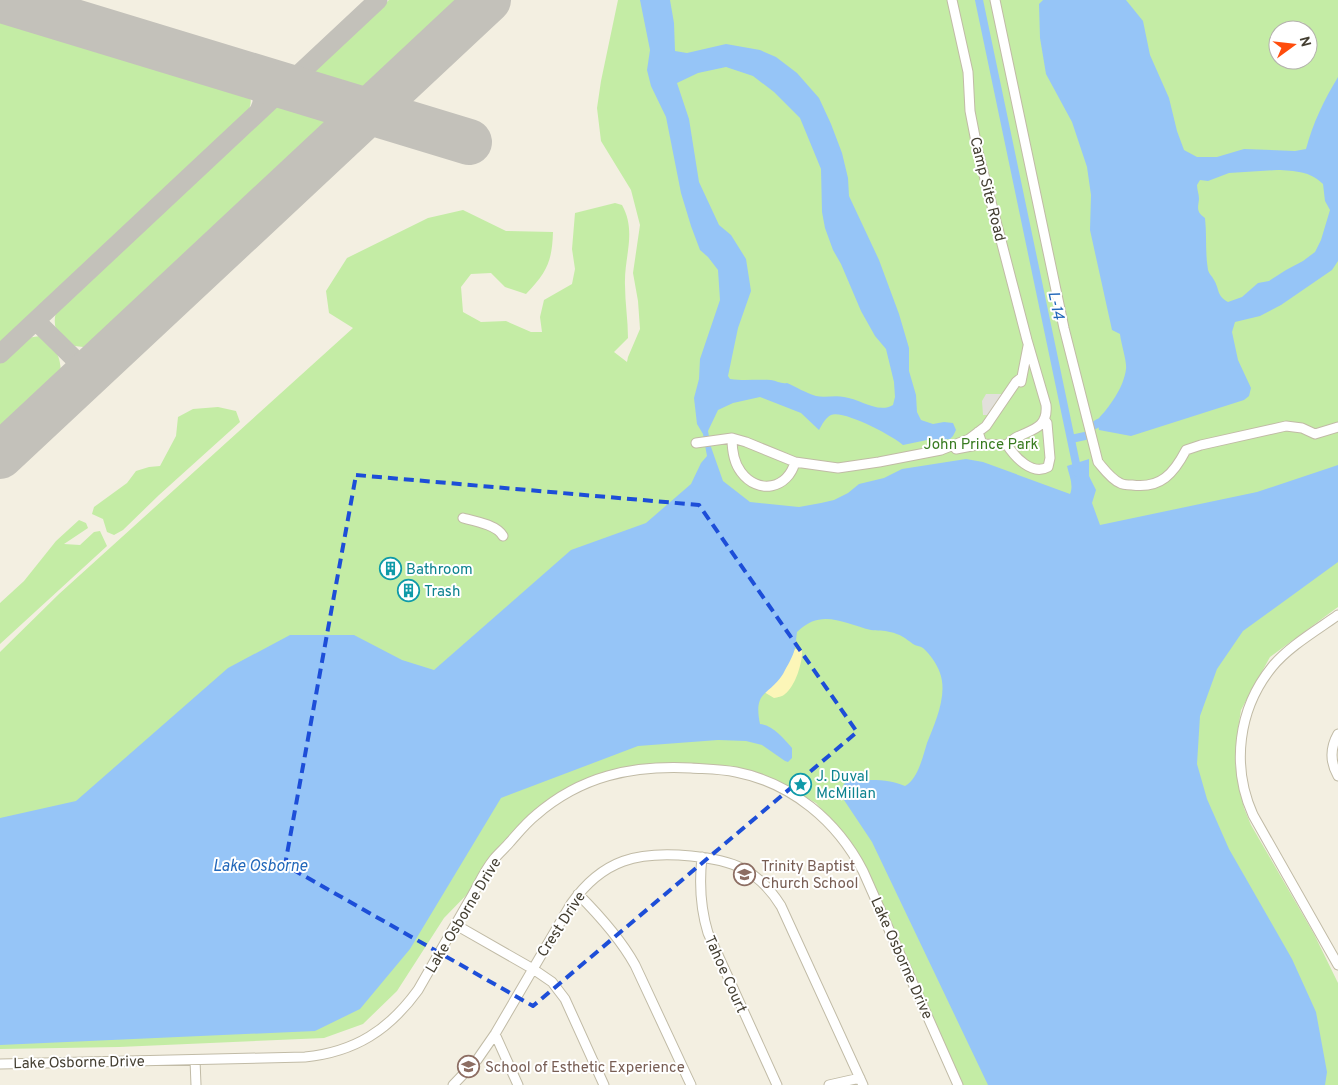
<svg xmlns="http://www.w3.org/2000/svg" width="1338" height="1085" font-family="Overpass,sans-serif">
  <rect width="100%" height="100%" fill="#f3efe1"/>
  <path fill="#c4eca5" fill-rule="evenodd" d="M389 0H464L461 5 361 97 315 83 310 75Z
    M618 0H1338V607L1270 657 1241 710 1237 736 1235 763 1244 808 1251 825 1314 934 1338 983V1085H960L890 923 839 829 816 803 791 789 693 765 649 764 598 775 572 785 551 798 523 821 479 882 444 918 397 991 363 1024 324 1038 119 1047 0 1049V652L59 594 353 328 329 313 326 291 347 258 428 218 463 210 506 231 553 232C552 262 547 272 526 294L505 287 491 273 471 274 461 287 463 312 481 322 506 321 531 332H542L540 317 544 300 572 284 575 269 572 249 575 213 615 203 622 205C637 232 624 256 625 285 625 303 628 320 628 338L614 352 627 362 628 357 640 329 638 301 633 273 640 225 631 190 601 141 597 108 601 81ZM1278 30H1308V60H1278Z
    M0 12 245 86C254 98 252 109 242 119L0 344Z
    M284 102 338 114 92 348C86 347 80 347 75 346 57 342 50 323 58 308L275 106Z
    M40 336C56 348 61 355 61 376L0 432V363L27 338Z
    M218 407 236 411 240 422 159 495 123 530 114 535 107 532 103 519 92 514 94 507 127 483 136 471 149 467 160 466 176 436 178 417 193 409Z
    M79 520 86 523 88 528 64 544 80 545 94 532 100 531 107 546 0 644V603L24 581 56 541Z"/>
  <path fill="#fcf6b8" d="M795 649 802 650C803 662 795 687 785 694 782 697 778 697 774 698L764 692C780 681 787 666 795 649Z"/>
  <path fill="#e2e0db" d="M986 394H1008L995 415H983L982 401Z"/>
  <path fill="#96c5f7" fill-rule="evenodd" d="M640 0H670L674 23 675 51 687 53 726 44 760 50 776 57 797 73 819 98 831 124 842 153 848 178 849 196 879 260 899 314 909 348V371L916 395 917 412 921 420 933 424 944 422 953 423 956 430 953 436 950 439 927 440 903 445C893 436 844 410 831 415 825 418 822 425 819 430L801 413 760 397 733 403 718 410 708 431 711 447 723 481 750 502 799 507 821 503 834 500 848 493 859 484 884 478 902 469 966 459 983 462 1070 494C1074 485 1069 475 1067 466L1089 459V476L1096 490 1092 503 1100 525 1257 492 1338 465V562L1243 631 1217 669 1200 716 1197 764 1207 799 1229 849 1292 959 1316 1012 1327 1072 1325 1085H988L872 842 842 797C840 778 851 780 865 780 881 780 890 780 905 786 918 779 923 756 927 743 935 723 948 695 940 673 937 664 930 654 923 648 920 646 916 646 913 644 905 638 900 634 890 632 884 630 877 631 871 630 843 623 821 608 797 632 796 638 796 643 795 648 793 657 787 666 783 674 769 696 753 690 760 724 773 725 784 739 792 748V758L788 762 785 761 762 745 746 741 718 740 638 746 501 798 410 949 360 1009 315 1031 0 1045V818L76 801 228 668 290 635H354L402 660 434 670 571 550 646 523 691 484 701 463 707 456 703 434 697 424 694 398 699 379 700 359 720 300 718 270 708 257 700 250 691 226 681 193 666 117 651 86 647 70 650 50ZM726 67 753 76 774 92 800 118 821 169 822 212 825 228 833 250 841 264 861 311 875 336 886 349 894 382 895 397 893 405C878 414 860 399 844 397 835 395 825 398 816 396 806 393 796 387 787 383 781 384 777 381 771 380 757 379 744 381 730 379L728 376 738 328 751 291 746 259 731 235 719 225 699 182 689 119 677 83 698 73Z
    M1043 0H1126L1143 21 1150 55 1169 98 1177 131 1184 150 1197 157H1217L1244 149 1295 151 1306 149C1313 123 1324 100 1338 77V261L1332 270 1281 305 1260 316 1235 322 1232 332 1238 360 1251 388 1249 396 1244 400 1131 436 1099 430 1097 420C1109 408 1124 387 1126 369 1127 361 1121 344 1120 334L1112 330 1090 230 1091 195 1087 167 1072 122 1046 74 1040 38 1039 4ZM1277 170C1295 171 1310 171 1323 184L1325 201 1330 210 1321 240 1315 252 1303 261 1286 270 1269 281 1258 283 1242 297 1228 302C1216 295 1220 290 1214 280 1212 276 1209 274 1208 270 1205 253 1207 235 1205 218 1196 212 1198 208 1199 199 1199 194 1197 190 1197 185L1200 180 1208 181 1229 173Z"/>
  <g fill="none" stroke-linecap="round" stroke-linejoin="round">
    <path stroke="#96c5f7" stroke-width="8" d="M979 0 1078 473
      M1095 425 1098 423
      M1071 439 1085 436"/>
    <path stroke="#c3c1ba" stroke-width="19" d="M247 75C261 84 267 95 259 111
      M36 321 89 373
      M0 354 378 0"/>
    <path stroke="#c3c1ba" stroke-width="46" d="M2 0 469 142
      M0 456 488 0"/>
    <defs>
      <path id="minor" d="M952 0 968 72 970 111 978 152 1027 340 1046 405C1049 435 1019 429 1007 445
        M995 0 1064 328 1098 462C1104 469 1111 479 1120 483 1123 485 1129 485 1132 485 1161 489 1174 473 1186 450L1201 445 1286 426 1302 428 1315 434 1338 427
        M1021 382 1028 346
        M978 432 982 444 1007 445C1015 457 1032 476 1048 467L1050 458 1047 423 1044 419
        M732 438C732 449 734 463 741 472 758 495 788 489 795 462
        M696 443 732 438 746 442 795 462 838 468 879 462 941 450 969 439 986 426 1016 382 1022 377
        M956 449 982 444
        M463 518C475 521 497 525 503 536
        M1338 615C1317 630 1288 647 1272 667 1238 709 1231 766 1253 815L1338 965
        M1338 734C1330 748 1330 762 1338 776
        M702 857C699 884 700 907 708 933L777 1085
        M578 894C600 916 620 938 635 965L691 1085
        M456 925 533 969 552 982 565 999 604 1085
        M495 1034 518 1085
        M195 1060 196 1085
        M0 1064 305 1057C355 1052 389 1030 418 990 435 960 452 931 469 901 477 888 484 871 494 859 499 853 505 848 510 842 518 833 526 823 536 815 581 776 632 765 691 768 706 769 721 769 736 772 792 783 837 821 863 871L958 1085
        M453 1085 477 1060 495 1034 571 904C603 859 638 851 691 856 732 860 758 869 781 906L863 1085
        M829 1085 860 1078"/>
    </defs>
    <use href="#minor" stroke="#c1bba6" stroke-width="11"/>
    <use href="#minor" stroke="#fff" stroke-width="9"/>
  </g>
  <path fill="none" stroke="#1d4ed8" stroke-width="4" stroke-dasharray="10 6" stroke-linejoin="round" d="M356 475 699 505 857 732 533 1006 285 865Z"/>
  <defs>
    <symbol id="building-ring" viewBox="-11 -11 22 22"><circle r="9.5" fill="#fff" stroke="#0f9aa8" stroke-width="1.5"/><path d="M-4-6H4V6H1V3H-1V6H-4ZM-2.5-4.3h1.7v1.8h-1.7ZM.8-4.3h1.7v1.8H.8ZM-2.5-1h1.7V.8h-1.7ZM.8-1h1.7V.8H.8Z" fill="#0f9aa8"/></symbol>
    <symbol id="sight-ring" viewBox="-11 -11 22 22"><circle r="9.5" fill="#fff" stroke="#0f9aa8" stroke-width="1.5"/><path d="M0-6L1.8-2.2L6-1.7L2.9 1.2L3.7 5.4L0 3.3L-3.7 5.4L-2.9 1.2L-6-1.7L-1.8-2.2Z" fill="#0f9aa8"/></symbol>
    <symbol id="school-ring" viewBox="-11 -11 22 22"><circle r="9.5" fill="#fff" stroke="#8d6e63" stroke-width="1.5"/><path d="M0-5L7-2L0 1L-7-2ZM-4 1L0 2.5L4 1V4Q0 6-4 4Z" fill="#8d6e63"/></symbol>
  </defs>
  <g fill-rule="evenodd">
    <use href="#building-ring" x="378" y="556" width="25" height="25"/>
    <use href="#building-ring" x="396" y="578" width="25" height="25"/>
    <use href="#sight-ring" x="788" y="772" width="25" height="25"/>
    <use href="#school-ring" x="732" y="862" width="25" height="25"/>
    <use href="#school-ring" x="456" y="1054" width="25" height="25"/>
  </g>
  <g text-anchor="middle" stroke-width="4" stroke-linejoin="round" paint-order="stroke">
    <g font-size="15" fill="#443f32" stroke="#fff">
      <text transform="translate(988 189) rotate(76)" y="5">Camp Site Road</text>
      <text transform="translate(463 915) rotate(-59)" y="5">Lake Osborne Drive</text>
      <text transform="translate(561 924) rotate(-57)" y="5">Crest Drive</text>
      <text transform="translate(902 958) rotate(66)" y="5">Lake Osborne Drive</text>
      <text transform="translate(726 974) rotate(66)" y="5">Tahoe Court</text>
      <text transform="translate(79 1062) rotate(-1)" y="5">Lake Osborne Drive</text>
    </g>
    <g font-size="15" fill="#387b20" stroke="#fff">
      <text x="981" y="449">John Prince Park</text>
    </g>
    <g font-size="15" fill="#0d838f" stroke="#fff" text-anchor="start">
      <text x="406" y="574">Bathroom</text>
      <text x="424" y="596">Trash</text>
      <text x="816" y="781">J. Duval<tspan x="816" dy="17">McMillan</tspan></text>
    </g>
    <g font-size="15" fill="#785e54" stroke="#fff" text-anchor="start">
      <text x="761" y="871">Trinity Baptist<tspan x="761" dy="17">Church School</tspan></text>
      <text x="485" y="1072">School of Esthetic Experience</text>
    </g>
    <g font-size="16" font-style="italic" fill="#2268ba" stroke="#fff">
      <text transform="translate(1057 305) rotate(78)" y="6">L-14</text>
      <text x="260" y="871">Lake Osborne</text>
    </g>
  </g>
  <g transform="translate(1293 45) rotate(75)"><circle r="24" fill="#ffffff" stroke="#b4b2ad"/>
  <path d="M0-4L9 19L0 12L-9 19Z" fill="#ff4c0c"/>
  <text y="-8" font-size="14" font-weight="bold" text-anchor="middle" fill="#443f32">N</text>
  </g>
</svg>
